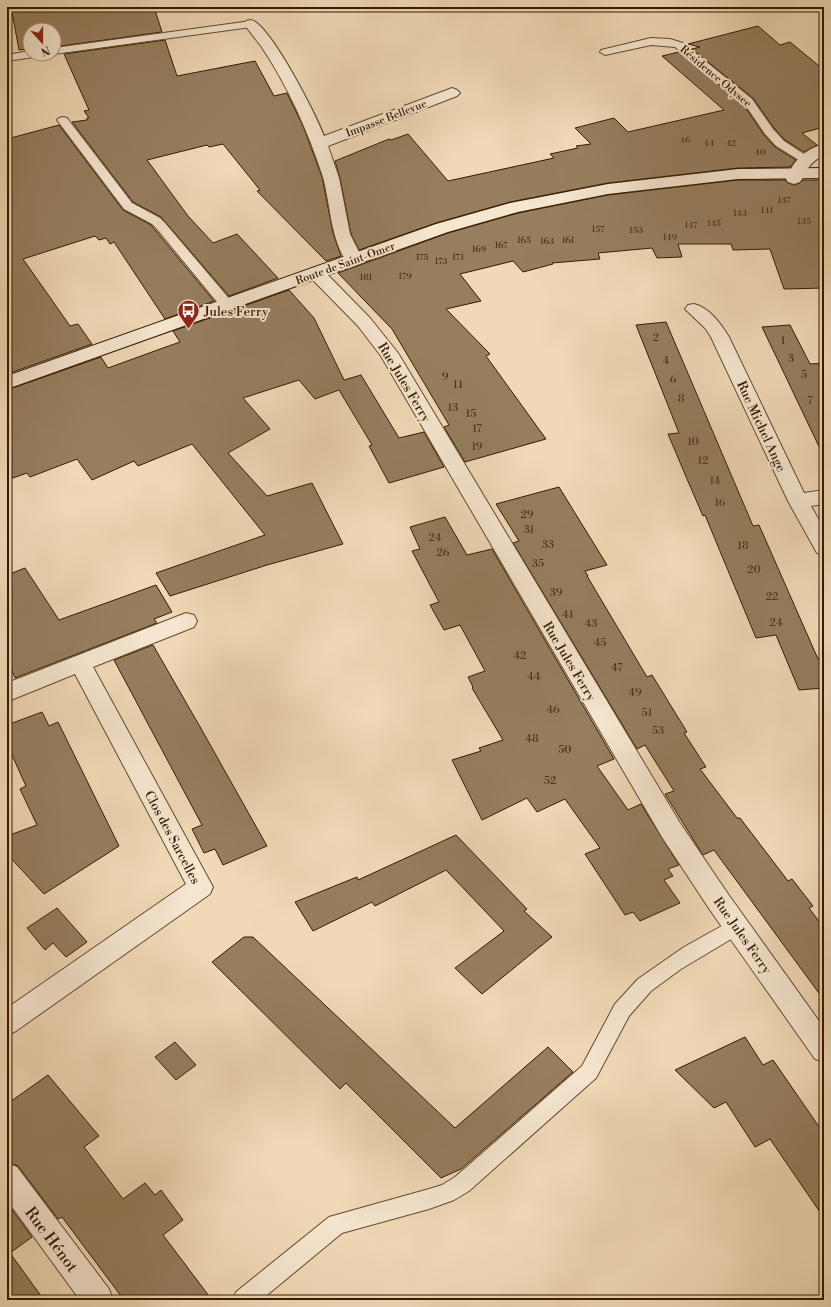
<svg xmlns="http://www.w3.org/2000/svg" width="831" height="1307" font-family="'Libre Bodoni',serif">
  <rect width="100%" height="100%" fill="#f1d9b7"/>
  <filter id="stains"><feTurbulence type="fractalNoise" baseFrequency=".005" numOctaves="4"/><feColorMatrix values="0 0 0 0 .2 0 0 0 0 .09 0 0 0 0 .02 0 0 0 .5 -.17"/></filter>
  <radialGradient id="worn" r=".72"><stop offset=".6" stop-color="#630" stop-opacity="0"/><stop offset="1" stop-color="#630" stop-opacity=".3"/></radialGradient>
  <path fill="#967e5f" stroke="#341b00" d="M11 7H154L162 32 61 46 54 45V30H30V49L19 50Z
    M758 26 780 45 790 42 824 70V127L802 133 817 145 804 152 785 140 774 128 753 98 692 49 700 47 688 44Z
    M165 40 177 76 255 61 274 96 287 93 303 126 322 177 333 233 341 256 326 261 257 191 260 190 223 144 209 147 207 145 147 160 188 216 213 243 237 234 278 278 229 296 161 217 133 202 72 122 87 120V118H89L84 111 89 110 64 54Z
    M679 52 743 104 764 135 775 147 796 160 790 167 738 168 608 183 510 202 436 223 359 250 351 234 340 178 335 161 389 139 391 140 408 134 448 181 554 158 550 154 578 148 576 146 591 144 575 128 614 118 628 132 724 110 662 56Z
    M59 125 123 210 151 225 214 301 165 319 114 242 110 244 106 238 99 240 95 236 23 259 70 326 78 324 92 344 7 374V139Z
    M738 180H785L788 183 794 185 800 183 803 180H824V288L784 289 770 249 733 250 731 244H678L682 257 657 258 652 248 598 253 600 259 552 263 553 264 523 272 513 261 460 274 481 301 446 309 490 354 486 356 546 439 465 462 444 427 449 425 392 329 338 273 448 233 518 213 608 195Z
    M289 290 314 318 344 380 361 375 399 438 424 432 444 467 389 483 369 446 372 445 339 390 315 399 299 380 243 398 270 429 228 453 267 496 312 483 343 544 267 565 170 596 156 573 265 535 192 444 138 466 134 461 92 480 77 459 30 477 27 473 7 480V390L101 357 108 368 163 348 180 342 173 331Z
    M666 322 753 526 759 525 818 659H824V688L799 690 776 635 756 638 705 515 703 516 687 479 668 434 679 433 636 325Z
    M790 325 810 364 824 363V457L762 327Z
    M559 487 607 565 585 571 588 576H587L647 677 652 675 687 732 684 733 706 767 700 769 737 818H740L788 881 792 879 813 906 809 908 824 928V1000L714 850 703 855 665 794 674 791 645 745 637 749 513 543 519 541 496 504Z
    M445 517 467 555 492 549 614 759 597 766 628 810 641 804 679 865 668 869 673 876 664 880 680 903 640 921 633 912 625 915 585 854 600 848 565 799 537 812 527 798 482 820 452 760 481 751 479 748 503 740 472 688 473 687 468 677 485 671 460 625 444 630 430 605 439 602 412 551 420 549 410 527Z
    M25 568 59 620 156 585 172 612 154 619 157 623 15 678 7 660V575Z
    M153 645 203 732 267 846 223 865 215 849 204 853 192 829 202 825 114 660Z
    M42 712 49 726 58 722 119 846 44 894 7 854V836L37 825 20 789 26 786 7 744V725Z
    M456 835 527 909 524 911 552 937 482 994 455 968 504 931 446 870 375 906 372 902 313 931 295 902 357 877 358 880Z
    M57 908 87 942 66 957 53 943 45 950 27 928Z
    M244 937H253L455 1128 548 1047 573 1072 461 1169 441 1178 346 1083 340 1089 212 962Z
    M745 1037 763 1065 773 1060 824 1134V1218L770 1139 755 1147 726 1102 714 1108 675 1070Z
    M175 1042 196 1065 176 1080 155 1057Z
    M48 1075 99 1136 84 1147 123 1199 145 1183 155 1195 161 1190 183 1220 163 1235 212 1300H124L62 1217 58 1219 18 1166 7 1162V1104Z
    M7 1203 32 1237 10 1253 44 1300H7Z"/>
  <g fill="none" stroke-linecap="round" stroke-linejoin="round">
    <defs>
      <path id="lane" d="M251 21 255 22 256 24 255 26 251 27 54 54H53L54 48Z
        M651 38 670 39 683 43 752 99 773 129 784 141 810 158 812 160 810 162H802L776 146 765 134 744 103 675 47 651 45 605 55 600 52 601 50Z
        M30 51V54H39L34 57 7 61V55Z
        M63 117 67 118 132 203 160 218 165 223 232 302 233 305 232 308H222L157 229 152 224 124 209 57 120 59 118Z
        M736 918 743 920 745 926 743 932 681 969 651 991 629 1016 596 1078 469 1191 454 1200 429 1209 342 1233 261 1300H233L236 1292 329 1217 429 1189 442 1185 455 1177 582 1066 615 1004 638 979 684 947Z"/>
      <path id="street" d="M251 20C270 24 317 116 324 136L447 90 452 88 457 90 460 93 457 96 328 146 339 178 350 234 363 260 360 264 354 265 348 264C330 238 331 206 323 177 308 131 288 86 261 46 255 38 249 31 244 24L246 21Z
        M824 144V155C807 164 809 169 800 182L794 184 788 182 786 179C793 161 805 149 824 144Z
        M316 268 322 269 370 318 398 353 680 823 728 894 824 1028V1062L815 1059 710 910 662 837 381 356 358 326 310 277 307 273 310 269Z
        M694 304C710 308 721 324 729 337L804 493 824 490V504L811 506 824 529V555L817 553 788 501 711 337 705 328 685 309 688 305Z
        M186 613 194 615 197 621 194 627 93 667 213 887 210 894 16 1031 7 1035V1008L186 884 75 674 11 700 7 698V683Z
        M7 1163 17 1167 109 1289 113 1300H80L7 1200Z"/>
      <path id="secondary" d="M824 168V178L738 179 608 194 518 212 448 232 7 389V376L436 224 510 203 608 184 738 169Z"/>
    </defs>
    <use href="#lane" stroke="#634a2e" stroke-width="2"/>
    <use href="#street" stroke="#634a2e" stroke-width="2"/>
    <use href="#secondary" stroke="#341b00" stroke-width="2"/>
    <use href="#lane" fill="#f6e6d0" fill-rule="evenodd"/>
    <use href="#street" fill="#f6e6d0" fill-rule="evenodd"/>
    <use href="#secondary" fill="#f6e6d0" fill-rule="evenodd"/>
  </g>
  <defs>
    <symbol id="bus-pin" viewBox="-11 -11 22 30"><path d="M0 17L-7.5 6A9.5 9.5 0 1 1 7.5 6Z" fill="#8f2418" stroke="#f6e6d0"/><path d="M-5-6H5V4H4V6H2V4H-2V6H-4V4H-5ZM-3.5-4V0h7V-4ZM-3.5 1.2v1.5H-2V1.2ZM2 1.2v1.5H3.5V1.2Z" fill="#fff"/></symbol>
  </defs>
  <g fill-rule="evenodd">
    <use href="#bus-pin" x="176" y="298" width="25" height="34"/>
  </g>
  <g text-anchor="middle" stroke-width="4" stroke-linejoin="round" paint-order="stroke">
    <g font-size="9" fill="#4c3418">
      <text x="685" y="143">46</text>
      <text x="709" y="146">44</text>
      <text x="731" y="146">42</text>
      <text x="760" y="155">40</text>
      <text x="784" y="203">137</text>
      <text x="767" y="213">141</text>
      <text x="740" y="216">143</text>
      <text x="804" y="224">135</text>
      <text x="714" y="226">145</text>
      <text x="691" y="228">147</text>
      <text x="598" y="232">157</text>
      <text x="636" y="233">153</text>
      <text x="670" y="240">149</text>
      <text x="524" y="243">165</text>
      <text x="568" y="243">161</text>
      <text x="547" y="244">163</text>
      <text x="501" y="248">167</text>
      <text x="479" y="252">169</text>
      <text x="422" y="260">175</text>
      <text x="458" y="260">171</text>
      <text x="441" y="264">173</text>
      <text x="405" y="279">179</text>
      <text x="366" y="280">181</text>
    </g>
    <g font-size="11" fill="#341b00" stroke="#f6e6d0">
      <text transform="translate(716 76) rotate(40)" y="4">Résidence Odysee</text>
      <text transform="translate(386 118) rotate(-21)" y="4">Impasse Bellevue</text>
      <text transform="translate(345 263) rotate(-20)" y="4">Route de Saint-Omer</text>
    </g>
    <g font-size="11" fill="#4c3418">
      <text x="656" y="341">2</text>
      <text x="783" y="344">1</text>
      <text x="791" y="362">3</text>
      <text x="666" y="364">4</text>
      <text x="804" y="378">5</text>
      <text x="445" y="380">9</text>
      <text x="673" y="383">6</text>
      <text x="458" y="388">11</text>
      <text x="681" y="402">8</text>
      <text x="810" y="404">7</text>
      <text x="453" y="411">13</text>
      <text x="471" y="417">15</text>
      <text x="477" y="432">17</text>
      <text x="693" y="445">10</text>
      <text x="477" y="450">19</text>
      <text x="703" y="464">12</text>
      <text x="715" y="484">14</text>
      <text x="720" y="506">16</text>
      <text x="527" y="518">29</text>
      <text x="529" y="533">31</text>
      <text x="435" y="541">24</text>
      <text x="548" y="548">33</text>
      <text x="743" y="549">18</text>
      <text x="443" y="556">26</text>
      <text x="538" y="567">35</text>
      <text x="754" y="573">20</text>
      <text x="556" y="596">39</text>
      <text x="772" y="600">22</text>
      <text x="568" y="618">41</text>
      <text x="776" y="626">24</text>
      <text x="591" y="627">43</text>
      <text x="600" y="646">45</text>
      <text x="520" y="659">42</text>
      <text x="617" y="671">47</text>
      <text x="534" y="680">44</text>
      <text x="635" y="696">49</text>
      <text x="553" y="713">46</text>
      <text x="647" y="716">51</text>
      <text x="658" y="734">53</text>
      <text x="532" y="742">48</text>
      <text x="565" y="753">50</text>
      <text x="550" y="784">52</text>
    </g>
    <g font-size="13" fill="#341b00" stroke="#f6e6d0" text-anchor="start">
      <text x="204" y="316">Jules Ferry</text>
    </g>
    <g font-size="13" fill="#341b00" stroke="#f6e6d0">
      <text transform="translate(405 382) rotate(59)" y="5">Rue Jules Ferry</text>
      <text transform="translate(762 426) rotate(65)" y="5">Rue Michel Ange</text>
      <text transform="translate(570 661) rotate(59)" y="5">Rue Jules Ferry</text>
      <text transform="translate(173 837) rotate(62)" y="5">Clos des Sarcelles</text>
      <text transform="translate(743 935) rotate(55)" y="5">Rue Jules Ferry</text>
    </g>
    <g font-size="16" fill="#341b00" stroke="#f6e6d0">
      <text transform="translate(52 1239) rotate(53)" y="6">Rue Hénot</text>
    </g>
  </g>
  <rect width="831" height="1307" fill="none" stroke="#f1d9b7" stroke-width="24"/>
  <rect x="8" y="8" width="815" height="1291" fill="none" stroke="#341b00" stroke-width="2"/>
  <rect x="12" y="12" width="807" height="1283" fill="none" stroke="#341b00"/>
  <g transform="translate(42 42) rotate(159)"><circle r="19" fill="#f6e6d0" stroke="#a8957d"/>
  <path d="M0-3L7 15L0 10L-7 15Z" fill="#8f2418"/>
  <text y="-6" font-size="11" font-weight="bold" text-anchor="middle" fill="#341b00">N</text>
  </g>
  <rect width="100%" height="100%" filter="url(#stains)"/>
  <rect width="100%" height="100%" fill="url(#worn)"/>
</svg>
